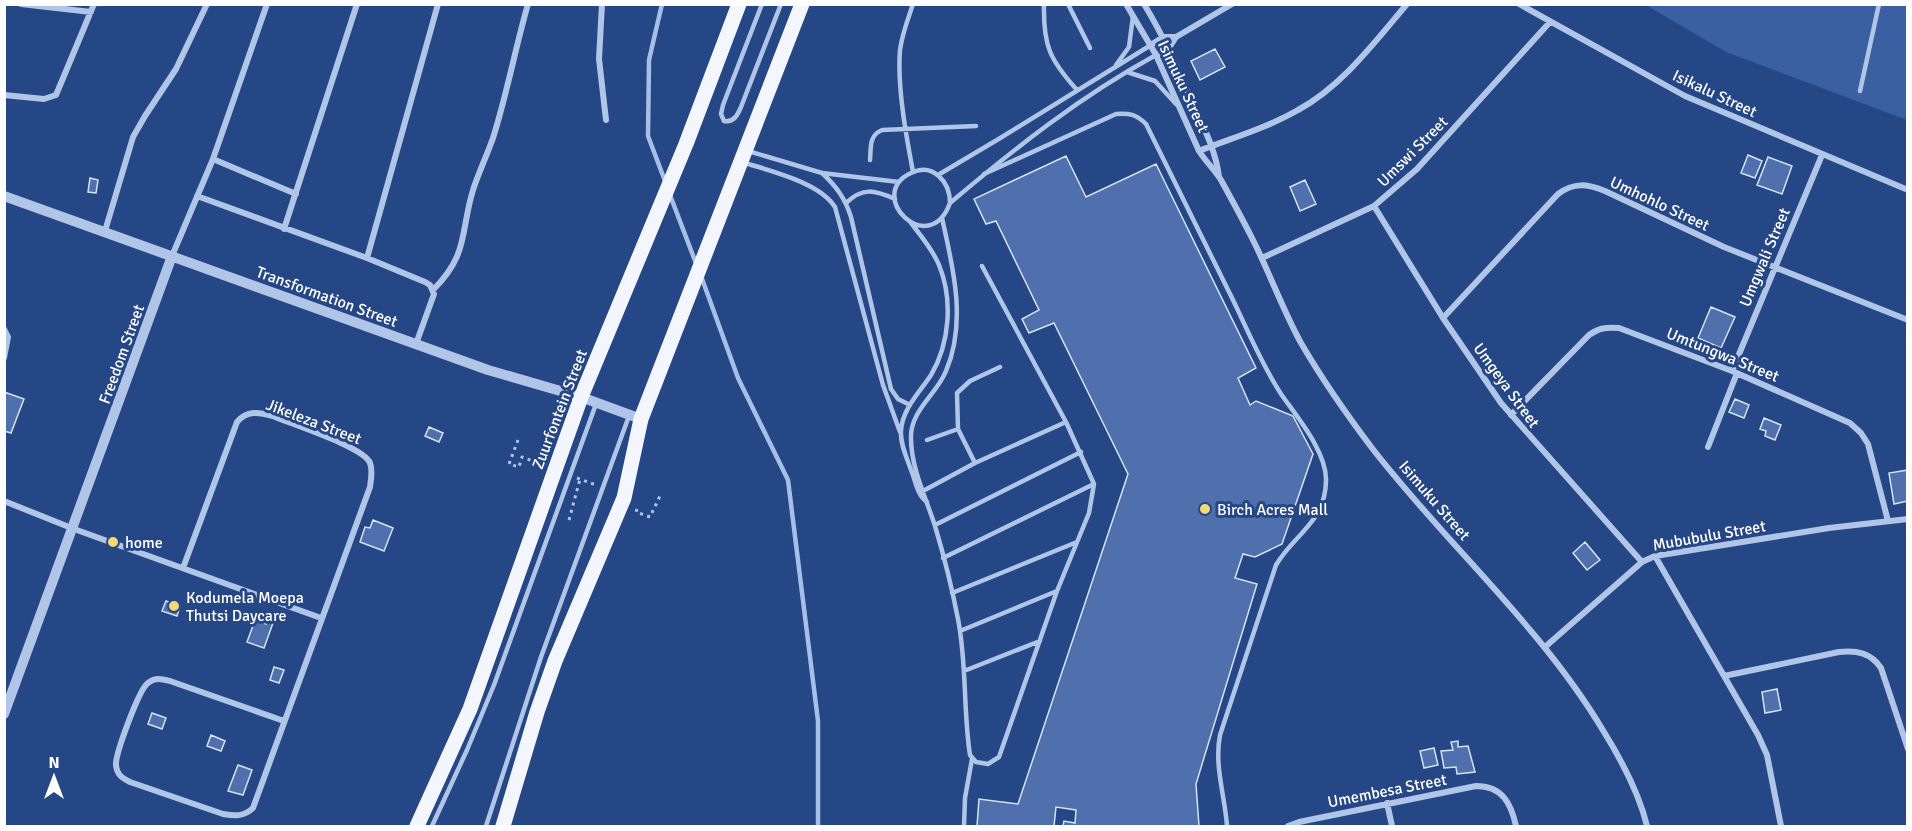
<svg xmlns="http://www.w3.org/2000/svg" width="1912" height="831" font-family="Signika,sans-serif">
  <rect width="100%" height="100%" fill="#264786"/>
  <path fill="#3b60a2" d="M1646 5H1907V120L1726 52Z"/>
  <g fill="none" stroke-linecap="round" stroke-linejoin="round">
    <path stroke="#a6bee8" stroke-width="4.5" d="M662 4 649 60 648 136 665 181
      M670 195 697 266
      M701 276 738 378 788 480 818 721V826"/>
  </g>
  <path fill="#4f70ad" stroke="#d5e1f6" stroke-width="1.5" d="M1215 49 1225 67 1200 80 1191 61Z
    M1748 155 1762 161 1755 178 1741 173Z
    M1066 156 1086 197 1156 164 1256 368 1238 378 1250 405 1256 401 1293 416 1313 454 1282 544 1255 557 1243 554 1235 578 1257 584 1196 784 1199 826H1063L1064 821 1075 823 1076 810 1056 807 1054 826H977L979 799 1018 804 1128 474 1054 323 1029 333 1022 319 1039 310 996 221 986 224 974 199Z
    M1768 157 1792 166 1782 194 1757 185Z
    M90 178 98 180 96 193 88 192Z
    M1305 180 1316 204 1300 211 1290 187Z
    M1711 307 1735 317 1721 348 1698 338Z
    M4 392 24 399 11 433 4 431Z
    M1735 399 1749 405 1744 418 1729 412Z
    M1764 418 1781 425 1775 440 1765 436 1766 431 1760 429Z
    M429 427 443 433 439 442 425 436Z
    M1908 470V501L1894 504 1889 473Z
    M373 520 393 528 384 551 360 542 365 527 370 528Z
    M1585 542 1600 560 1587 570 1573 553Z
    M166 601 180 606 177 616 162 611Z
    M255 620 266 624 267 621 273 623 264 648 247 642Z
    M274 667 284 670 279 683 270 680Z
    M1777 689 1781 710 1765 713 1762 692Z
    M152 713 166 718 162 729 148 724Z
    M211 735 225 741 221 751 207 746Z
    M1458 741V747L1468 746 1475 772 1457 774 1456 767 1444 768 1441 751 1453 750 1451 742Z
    M1434 748 1438 765 1424 768 1420 751Z
    M238 765 252 770 243 795 228 791Z"/>
  <g fill="none" stroke-linecap="round" stroke-linejoin="round">
    <path stroke="#b1c5e8" stroke-width="3" stroke-dasharray="3 4.5" stroke-linecap="butt" d="M518 440 509 464 519 467 522 457 543 465
      M577 478 596 485
      M637 509 636 512 650 517 661 494
      M569 520 580 479"/>
    <path stroke="#b1c5e8" stroke-width="4.5" d="M762 4 723 105 721 114 724 121C734 123 738 114 741 107L781 4
      M1044 4C1043 46 1050 60 1077 90
      M1068 4 1090 48
      M1116 65 1129 47 1133 16
      M1127 72 1155 81 1176 104
      M1860 91 1879 4
      M748 151 822 173 899 182
      M870 160C871 148 869 135 882 130L976 126
      M742 162C770 171 819 182 835 207L883 385 900 432
      M913 172C906 135 897 86 900 50 902 34 908 19 913 4
      M822 173C836 186 845 198 851 217L891 389 898 399 910 405
      M984 174 1116 114C1129 113 1136 114 1146 124 1175 183 1204 241 1233 300 1248 331 1262 365 1281 394 1297 417 1327 452 1326 481 1325 523 1295 533 1276 565L1220 735C1214 766 1225 796 1227 826
      M938 175 997 140 1151 45
      M846 203C863 187 874 190 895 199
      M950 203C950 182 933 162 911 173 864 195 929 260 950 203 1015 148 1081 96 1156 55
      M942 218C953 267 967 322 946 371 937 394 910 411 911 438 911 468 926 498 935 526 944 556 952 588 958 619 967 664 963 710 970 755L976 762 988 764 999 757 1057 591 1089 513 1094 484 1066 422 982 266
      M911 223C921 236 933 250 939 265 953 299 950 343 931 375 920 392 902 409 901 431 900 444 907 458 911 470 916 482 917 495 927 502
      M927 440 958 429
      M975 463 958 429 957 393 970 381 1000 367
      M923 491 975 463 1066 422
      M935 525 1081 452
      M943 558 1094 484
      M952 593 1077 542
      M960 631 1057 591
      M964 671 1040 641
      M432 826 467 750 494 685 596 404
      M486 826 541 657 629 416
      M964 826 965 798 972 759"/>
    <path stroke="#b1c5e8" stroke-width="6" d="M21 4 91 12
      M602 4 599 59 606 120
      M1126 4 1156 55 1199 151C1206 162 1215 170 1221 180 1232 200 1243 220 1253 240 1270 274 1283 310 1301 343 1322 379 1347 415 1372 448 1447 545 1541 626 1604 732 1622 761 1639 793 1647 826
      M1144 4C1164 37 1178 69 1193 104 1204 128 1216 151 1219 177
      M1519 4 1685 96 1908 190
      M1151 45 1163 37H1176
      M1156 55 1169 48 1176 37 1232 4
      M4 95 44 99 56 95 94 4
      M1199 151C1232 138 1267 128 1298 110 1342 86 1374 43 1407 4
      M213 159 296 194
      M197 196 367 258 425 282 430 285 434 294 416 344
      M1374 206 1443 318 1501 403 1642 562
      M284 229 357 4
      M105 231 133 137 145 116 176 69 207 4
      M172 256 213 159 267 4
      M367 258 438 4
      M1262 258 1374 206 1417 169 1550 22
      M433 290C469 254 460 233 473 190 479 172 487 155 493 138 507 94 515 49 528 4
      M1443 318 1558 194C1574 182 1587 184 1605 191L1724 247 1908 320
      M4 329 8 337 4 358
      M1732 371 1822 155
      M1511 415 1589 335C1599 328 1606 327 1619 328L1732 371 1850 423 1861 433 1868 444 1888 521
      M1708 447 1737 373
      M4 501 74 529 321 618
      M1655 556 1758 735 1767 755 1781 826
      M183 568 237 422C247 410 259 412 273 416 291 424 364 447 370 463 373 470 371 479 370 487L253 808C244 817 234 816 223 814L130 782C122 778 117 775 116 765 115 755 139 689 148 683 155 677 162 679 170 681L284 721
      M1545 647 1642 562 1655 556 1829 528 1908 519
      M1724 676 1839 652C1857 650 1871 653 1881 668L1908 749
      M1387 803 1392 826
      M1288 826 1299 822 1476 786C1502 786 1511 803 1516 826"/>
    <path stroke="#b1c5e8" stroke-width="10" d="M4 196 488 370 581 397 641 419
      M4 714 172 256"/>
    <path stroke="#f3f6fe" stroke-width="15" d="M417 826 470 709 581 397 686 144 739 4
      M503 826 537 712 555 661 624 498 641 419 802 4"/>
  </g>
  <g fill="#f1d976" stroke="#264786" stroke-width="2">
    <circle cx="1205" cy="509" r="6"/>
    <circle cx="113" cy="542" r="6"/>
    <circle cx="174" cy="606" r="6"/>
  </g>
  <g text-anchor="middle" stroke-width="6" stroke-linejoin="round" paint-order="stroke">
    <g font-size="16" fill="#fff" stroke="#264786">
      <text transform="translate(1184 86) rotate(65)" y="6">Isimuku Street</text>
      <text transform="translate(1715 93) rotate(25)" y="6">Isikalu Street</text>
      <text transform="translate(1412 151) rotate(-45)" y="6">Umswi Street</text>
      <text transform="translate(1660 203) rotate(25)" y="6">Umhohlo Street</text>
      <text transform="translate(1764 257) rotate(-67)" y="6">Umgwali Street</text>
      <text transform="translate(327 296) rotate(20)" y="6">Transformation Street</text>
      <text transform="translate(121 354) rotate(-70)" y="6">Freedom Street</text>
      <text transform="translate(1723 354) rotate(22)" y="6">Umtungwa Street</text>
      <text transform="translate(1507 385) rotate(54)" y="6">Umgeya Street</text>
      <text transform="translate(559 409) rotate(-69)" y="6">Zuurfontein Street</text>
      <text transform="translate(314 421) rotate(21)" y="6">Jikeleza Street</text>
      <text transform="translate(1435 500) rotate(49)" y="6">Isimuku Street</text>
      <text transform="translate(1709 535) rotate(-10)" y="6">Mububulu Street</text>
      <text transform="translate(1387 790) rotate(-11)" y="6">Umembesa Street</text>
    </g>
    <g font-size="16" fill="#fff" stroke="#264786" text-anchor="start">
      <text x="1217" y="515">Birch Acres Mall</text>
      <text x="125" y="548">home</text>
      <text x="186" y="603">Kodumela Moepa<tspan x="186" dy="18">Thutsi Daycare</tspan></text>
    </g>
  </g>
  <rect width="1912" height="831" fill="none" stroke="#ffffff" stroke-width="12"/>
  <g transform="translate(54 777)" stroke="#264786" stroke-width="4.5" paint-order="stroke">
  <path d="M0-4.5L10 22L0 15L-10 22Z" fill="#ffffff"/>
  <text y="-9" font-size="16" font-weight="bold" text-anchor="middle" fill="#ffffff">N</text>
  </g>
</svg>
